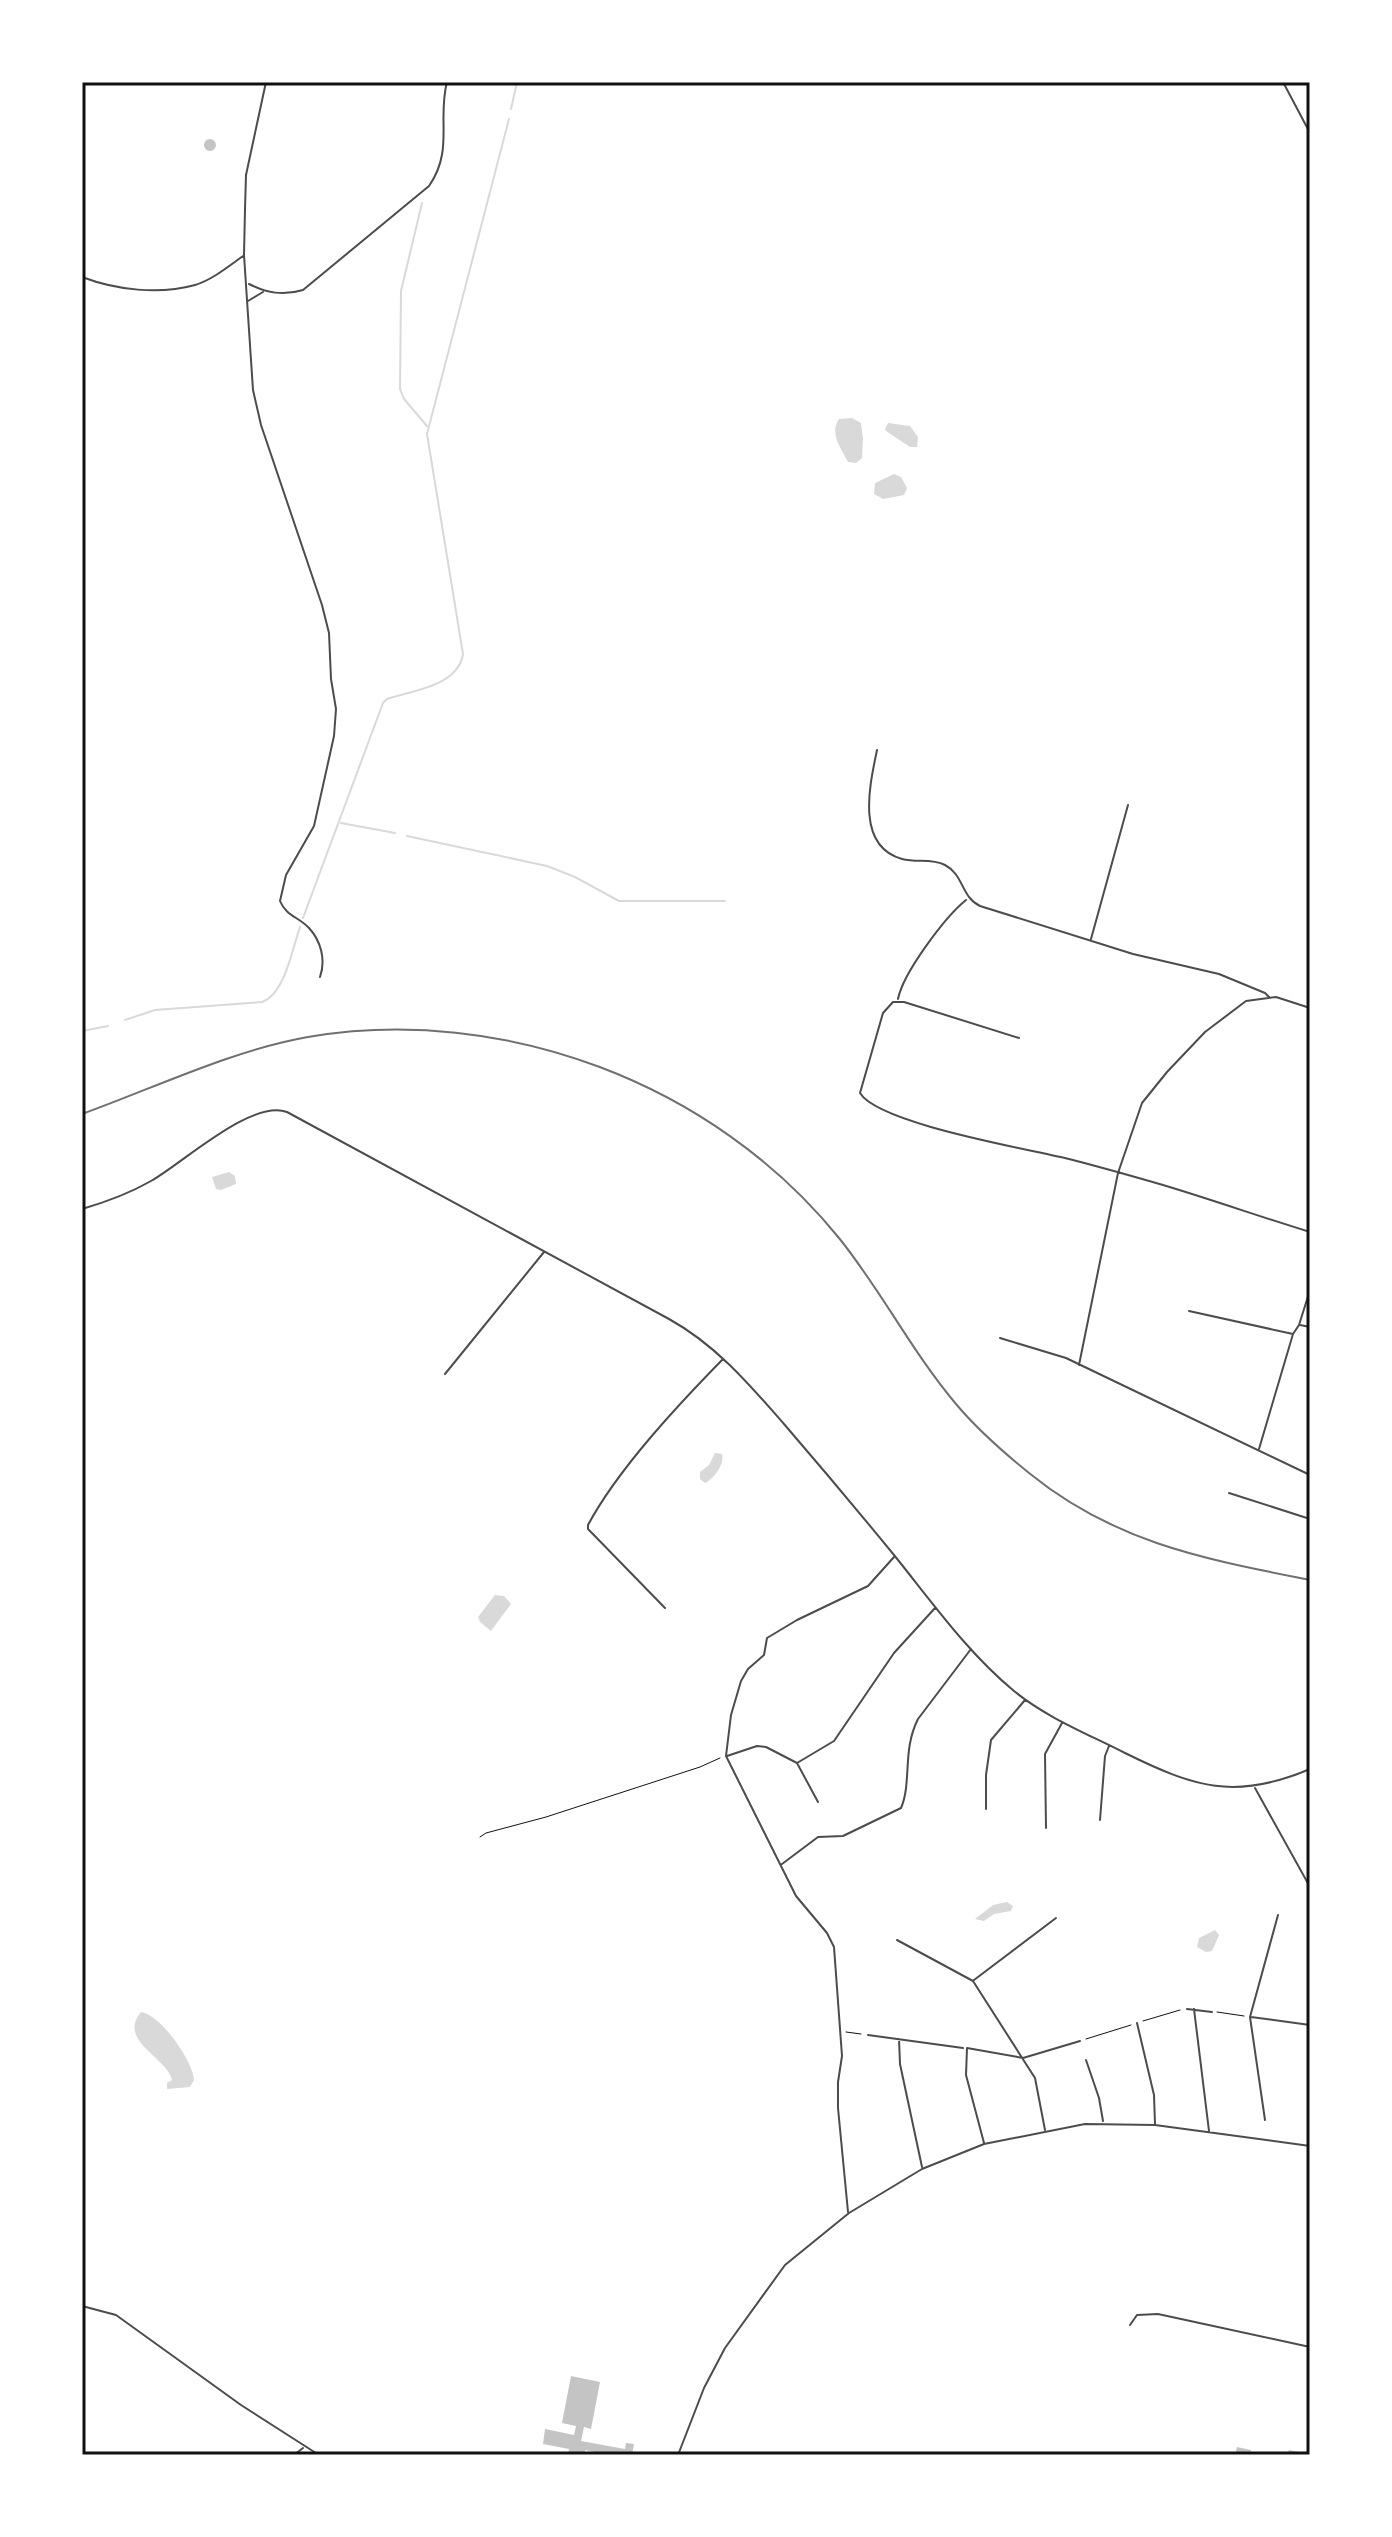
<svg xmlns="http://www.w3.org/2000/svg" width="1392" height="2537" font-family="'Open Sans',sans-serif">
  <rect width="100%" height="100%" fill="#fff"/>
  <path fill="#d9d9d9" d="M852 418 861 423 863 439 862 458 856 463 848 462C841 448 829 433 839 419Z
    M888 423 910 426 918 437 917 447H910L886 431 885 429Z
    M894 474 901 477 907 488 904 495 883 499 874 494 875 483Z
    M229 1172 235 1176 236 1184 221 1190 216 1189 212 1177Z
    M715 1453 722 1454C725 1464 714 1479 705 1483L700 1479V1472L709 1465Z
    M495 1595 504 1596 511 1604 491 1631 480 1622 478 1617Z
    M1007 1902 1013 1906 1011 1911 994 1914 984 1921 975 1919 993 1905Z
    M1215 1930 1219 1935 1212 1951 1206 1952 1197 1947 1199 1938Z
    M141 2012C161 2015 193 2061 194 2080L190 2087 167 2089V2083L172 2080C167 2057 117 2041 141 2012Z"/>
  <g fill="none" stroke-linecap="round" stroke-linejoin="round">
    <path stroke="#d9d9d9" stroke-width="2" d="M511 109 517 82
      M422 203 401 291 400 389 404 399 427 426
      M341 823 395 833
      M407 836 547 866 575 877 619 901H725
      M303 918 383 703 387 699C414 690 458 686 463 654L427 434 509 119
      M125 1020 155 1010 262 1002C285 994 292 949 300 927
      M82 1031 108 1026"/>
  </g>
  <path fill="#c4c4c4" d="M204 145a6 6 0 1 1 12 0a6 6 0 1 1-12 0Z
    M571 2376 600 2382 591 2429 584 2427 581 2441 625 2449 626 2443 634 2444 632 2455H609L585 2450V2454L568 2455 569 2449 543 2444 545 2429 574 2435 576 2426 562 2423Z
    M1237 2447 1251 2450 1250 2455H1235Z
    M1289 2450 1308 2454V2455H1287Z"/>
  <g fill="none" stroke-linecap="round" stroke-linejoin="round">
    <path stroke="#111" stroke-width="1" d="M480 1837 486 1833 546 1817 700 1767 720 1758
      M1217 2012 1244 2016
      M1143 2021 1180 2010
      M846 2032 861 2034
      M1086 2039 1131 2025"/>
    <path stroke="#4c4c4c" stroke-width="2" d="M266 82 246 175 245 209 244 255 253 390 261 425 322 605 329 633 331 679 336 709 334 736 314 826 286 875 280 901C286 916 299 917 309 928 321 941 326 960 320 977
      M1283 82 1310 133
      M82 277C116 290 159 295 195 285 212 280 229 266 243 256
      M249 284C267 293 283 296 303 290L429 186C454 150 437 119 447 82
      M248 301 263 292
      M877 750C870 784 855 846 902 859 917 863 931 858 945 865 964 875 961 897 980 906L1133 954 1219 974 1265 993 1269 997
      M1091 939 1128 805
      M898 999C903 973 945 917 966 900
      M1019 1038 904 1002H893L883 1013 860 1093C879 1124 1029 1149 1069 1159 1100 1167 1132 1176 1163 1185 1213 1200 1261 1217 1310 1232
      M82 1209C106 1202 130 1193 151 1181 183 1163 251 1099 287 1112L669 1319C716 1345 749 1384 784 1424 821 1467 858 1511 894 1555 932 1602 967 1652 1014 1691 1047 1718 1088 1734 1125 1753 1194 1787 1235 1801 1310 1769
      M1189 1311 1293 1334
      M1300 1325 1310 1327
      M1000 1338 1066 1358 1310 1475
      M1079 1365 1118 1173 1142 1103 1167 1072 1205 1032 1246 1001 1276 997 1310 1008
      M445 1374 544 1252
      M1259 1449 1293 1334 1299 1325 1310 1290
      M1229 1493 1310 1519
      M665 1608 588 1529V1525C618 1469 678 1405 723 1359
      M727 1756 757 1746 766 1747 797 1763 818 1802
      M797 1763 834 1741 894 1653 935 1608
      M1255 1788 1310 1887
      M986 1809V1775L991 1740 1025 1700
      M1100 1820 1105 1756 1109 1746
      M1046 1828 1045 1754 1062 1723
      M782 1864 818 1837 843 1836 901 1808C912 1783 902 1750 918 1719L971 1649
      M897 1940 973 1981 1035 2078 1045 2130
      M974 1980 1056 1918
      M1187 2009 1212 2012
      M1194 2009 1209 2131
      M1251 2017 1310 2025
      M1137 2023 1154 2095 1155 2124
      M868 2035 963 2048
      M899 2039 900 2064 922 2167
      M1086 2060 1099 2098 1103 2121
      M1265 2120 1250 2017 1278 1915
      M984 2143 966 2075 967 2048 1023 2058 1080 2041
      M848 2212 838 2108V2082L842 2056 834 1947 827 1933 796 1896 726 1756 731 1715 741 1681 748 1669 764 1655 767 1638 797 1620 868 1586 894 1557
      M82 2306 116 2315 241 2405 319 2455
      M1130 2325 1137 2315 1158 2314 1310 2347
      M294 2455 303 2448
      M678 2455 704 2388 725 2348 785 2265 849 2213 922 2169 984 2144 1085 2124 1155 2125 1310 2146"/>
    <path stroke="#707070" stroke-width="2" d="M82 1114C154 1088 233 1050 308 1037 503 1004 714 1083 839 1238 881 1290 912 1352 956 1404 977 1429 1003 1452 1029 1473 1115 1543 1205 1559 1310 1580"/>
  </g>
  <rect width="1392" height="2537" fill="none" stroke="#ffffff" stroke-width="168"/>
  <rect x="84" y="84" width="1224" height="2369" fill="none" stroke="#111" stroke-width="3"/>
</svg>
